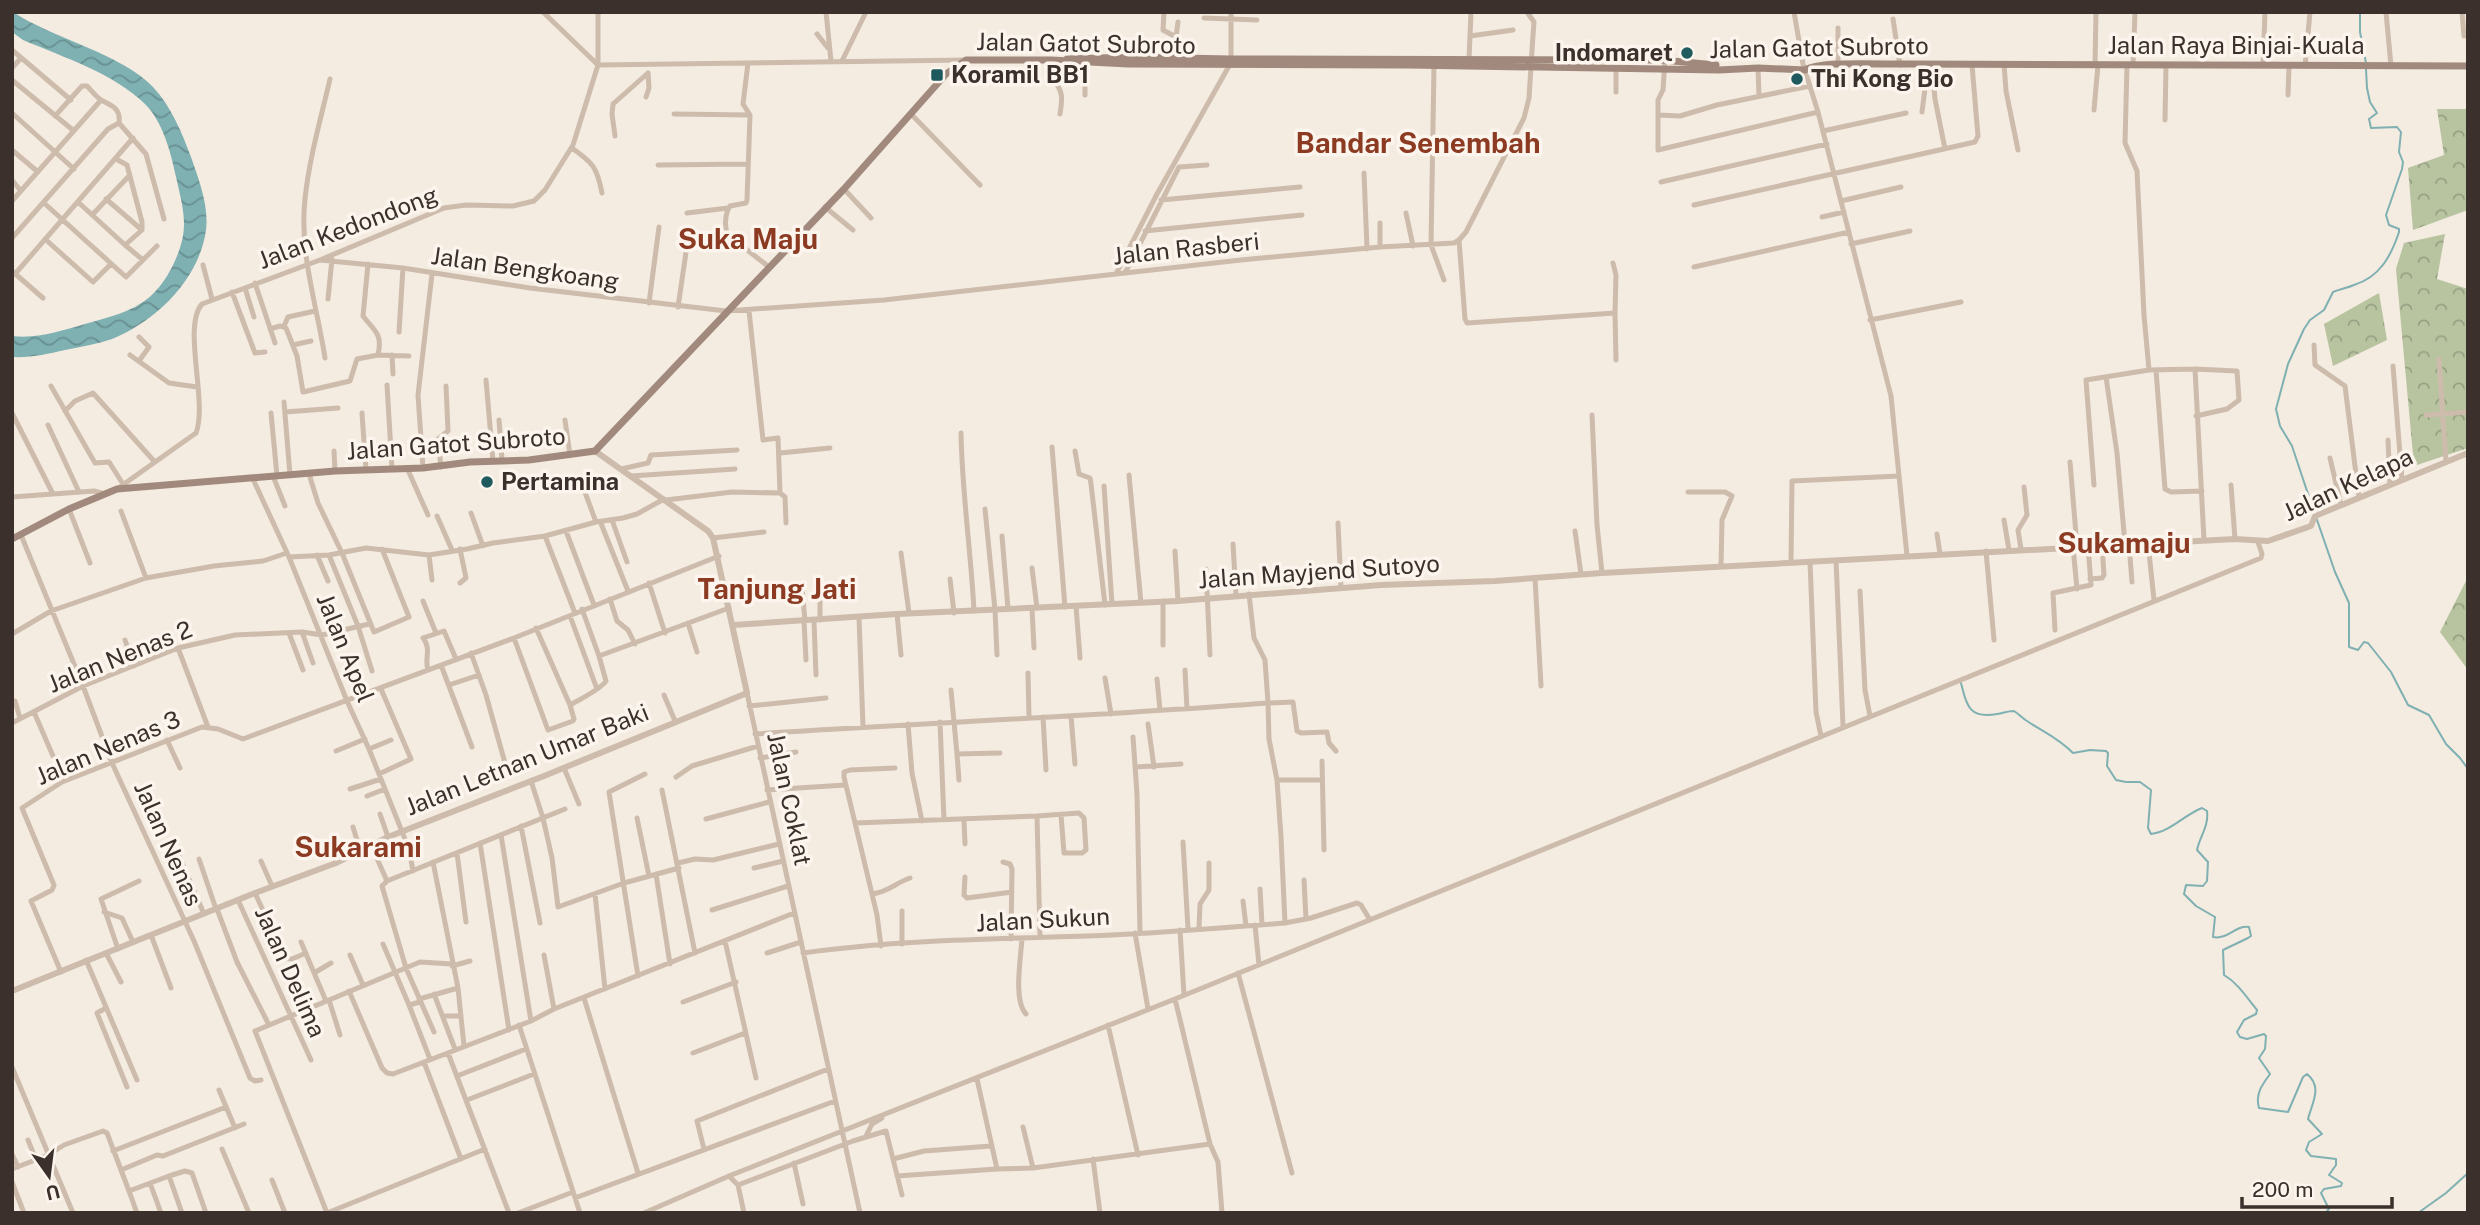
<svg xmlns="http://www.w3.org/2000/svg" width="2480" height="1225" font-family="'Public Sans',sans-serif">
  <defs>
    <pattern id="forest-crowns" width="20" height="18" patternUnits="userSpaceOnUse" patternTransform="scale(1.75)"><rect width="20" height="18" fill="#b8c4a0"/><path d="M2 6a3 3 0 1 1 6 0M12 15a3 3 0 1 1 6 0" fill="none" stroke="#97a083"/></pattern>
    <pattern id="water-waves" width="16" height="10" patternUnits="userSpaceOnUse" patternTransform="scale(1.75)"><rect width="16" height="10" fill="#7fb0b2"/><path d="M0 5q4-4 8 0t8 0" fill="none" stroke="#699091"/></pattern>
  </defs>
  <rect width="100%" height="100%" fill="#f4ebe1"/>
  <path fill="url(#forest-crowns)" d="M2437 109H2468V210L2413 230 2408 168 2444 155Z
    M2445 234 2437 279 2468 289V448L2414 466 2396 269 2404 243Z
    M2379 293 2387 340 2333 366 2324 324Z
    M2468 577V670L2440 632Z"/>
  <path fill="url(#water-waves)" d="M13 12C52 38 124 55 153 87 171 106 182 133 191 157 199 180 209 206 206 230 199 280 156 321 112 339 97 344 80 347 65 350 47 354 31 358 12 357V336C37 339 61 331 85 324 125 313 151 307 171 269 190 232 185 216 176 177 171 153 163 122 145 104 113 73 63 57 23 40L12 32Z"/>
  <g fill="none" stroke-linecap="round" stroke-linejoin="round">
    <path stroke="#7fb0b2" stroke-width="2" d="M2360 12V32L2366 63
      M2314 512 2292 446 2280 426 2276 409 2288 364 2304 329 2310 320 2324 310 2333 292C2340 289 2347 288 2354 285 2380 277 2391 256 2399 232V229L2389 225 2386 215 2402 169 2403 162 2399 152 2401 132 2397 127 2371 128 2369 119 2377 113 2370 102 2367 88 2366 69
      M2316 517 2335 572 2349 603V647L2358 650 2364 642 2368 643 2391 672 2408 705 2429 715 2446 744 2460 758 2468 769
      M1961 683C1967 707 1970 719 1997 714 2004 713 2007 711 2014 711 2019 714 2022 718 2027 721 2045 733 2057 737 2073 753L2090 750 2106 751 2108 753 2107 766 2116 780 2126 782H2140L2151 790 2148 828 2151 834C2170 832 2184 815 2202 808L2207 811C2209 826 2200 836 2197 850L2208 862 2207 881 2203 886 2186 885 2184 894 2196 906 2215 917 2213 937C2228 940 2235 925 2249 927L2251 936 2248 938 2223 950 2224 975C2238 983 2247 998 2257 1010L2256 1014 2244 1020 2237 1032 2240 1037 2247 1039 2264 1034 2266 1036 2265 1049 2259 1058 2270 1074C2262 1085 2255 1094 2259 1108L2288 1112 2303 1077 2307 1074C2323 1087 2312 1103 2308 1119L2322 1134 2309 1142 2306 1150 2311 1156 2336 1159V1165L2329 1175 2342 1183 2341 1186 2324 1189 2321 1193 2329 1209 2325 1213
      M2418 1213 2446 1193 2468 1173"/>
    <path stroke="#cdbbac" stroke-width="5" d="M543 12 598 65 966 60
      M826 12 831 61
      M1164 12 1163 30 1176 37 1177 58
      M1794 12 1803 64 1818 112 1891 396 1907 556
      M2386 12 2391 66
      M2462 12 2464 36
      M1204 18 1257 20
      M1893 19 1900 65
      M817 34 828 48
      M1470 36 1513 30
      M1176 37 1178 22
      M12 50 71 100
      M1469 59 1471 12
      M1665 60 1663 90 1658 100V150L1818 112
      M842 61 866 12
      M1053 61 1054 81C1064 92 1062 100 1060 114
      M748 63 743 104 750 115 747 200 746 203 730 206C725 213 724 228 728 235L769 267
      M1085 63V95
      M2004 64 2006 91 2018 150
      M1838 65V28
      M1932 65 1935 99 1945 149
      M2095 65 2096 12
      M2127 65 2125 143 2137 171 2144 315 2149 370
      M2133 65 2135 12
      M1434 66 1431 245 1444 280
      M2263 66 2265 12
      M2305 66 2310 12
      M12 68 21 58
      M1616 68V92
      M1758 68 1759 95
      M12 80 74 131
      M2288 95 2289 66
      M646 97 649 88 648 73
      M2094 110 2098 65
      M1922 112 1928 65
      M12 113 74 169
      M674 114 750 115
      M911 114 980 185
      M1658 115 1680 116 1717 105 1810 86
      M55 116 82 86H87C91 90 96 97 101 100 112 106 121 108 119 123L146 154 164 219
      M2165 120 2166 65
      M1823 131 1906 113
      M615 136 612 114 613 104 648 73
      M572 148C593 163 597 167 602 193
      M12 150 38 172
      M658 165 748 164
      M1364 173 1367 249
      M12 180 21 191
      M1661 182 1827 144
      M844 189 871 218
      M106 199 142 230
      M1161 200 1300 187
      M12 201 101 100
      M1841 201 1901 187
      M78 202 125 245
      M44 203 126 277 143 260 125 245 142 230V222L127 165 116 159
      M1694 205 1975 142 1978 136 1972 65
      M825 207 853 230
      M687 213 728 208
      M1406 213 1413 246
      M92 215 129 176
      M1822 217 1844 212
      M1145 231 1302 215
      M12 238 108 129 119 123
      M45 239 93 282 110 265
      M1459 240 1465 319 1467 323 1615 313 1616 275 1613 263
      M1851 244 1910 231
      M1380 247V223
      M143 260 157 246
      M320 260 403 268 530 288 726 311 884 300 1241 260 1380 247 1454 243 1459 240 1466 232 1524 118 1529 98 1533 35 1534 22 1527 12
      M203 265 212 299
      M1694 267 1849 232
      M12 271 43 298
      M1125 273 1179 167 1207 165
      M15 274 133 138
      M1116 274 1157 194 1229 66 1231 59V12
      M255 283 275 343
      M245 288 254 317
      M232 292 255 353 265 352
      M328 299 332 259
      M649 303 659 227
      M678 307 689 232
      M749 311 763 440 778 438 780 493
      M1615 313 1616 360
      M1870 320 1961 302
      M284 326 288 317 315 311
      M270 329 280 326 286 328 297 356 303 392 350 381 357 359 378 355C383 333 374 331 363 316L368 264
      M399 332 403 268
      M293 345 311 341
      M2314 345 2315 365 2345 386 2359 498
      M130 355 169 383 197 387
      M378 355 409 356
      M392 355 393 374
      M325 358C317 306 299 253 305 199 309 159 321 118 330 79
      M2439 359 2446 462
      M139 361 149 347 139 337
      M2393 366 2402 480
      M2195 369 2237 371 2239 400 2227 409 2196 416
      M2156 370 2165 489 2171 492 2202 491
      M2106 377 2117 453 2125 544
      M486 380 493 461
      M387 385 392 468
      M51 386 95 463 109 462 123 484
      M284 402 290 475
      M65 411 75 401 93 393 154 461
      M285 412 338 408
      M12 413 53 494
      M271 413 277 476
      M362 413 366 470
      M1592 415 1597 525 1602 573
      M2426 415 2468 412
      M499 420 502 460
      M565 420 570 455
      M48 425 79 492
      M961 433C962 493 971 552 974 611
      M2388 440 2390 485
      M1052 447 1065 607
      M334 451 335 471
      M1075 451 1079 474 1090 478 1091 484 1105 605
      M780 453 830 448
      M2330 458 2341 505
      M2070 462 2077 546
      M441 467 438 439 448 431 446 386
      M407 468 428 515
      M423 468 418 395 432 274
      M621 469 648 463 651 455 737 450
      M309 474 318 503 342 553 374 632 409 617 382 549
      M1129 475 1141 603
      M273 476 285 506
      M631 476 735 469
      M253 479 289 557 347 701 369 749 409 849 413 871
      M580 479 596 522
      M2337 484 2358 481
      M2094 485 2086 380 2149 370 2195 369 2204 540
      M2231 485 2235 539
      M1104 486 1112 604
      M117 489 196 433C208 402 182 326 202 304L320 260 444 208 466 205 513 206 534 201 545 190 573 145 598 65V12
      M1688 492H1725L1732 496 1722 520 1721 566
      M12 497 94 491 105 494
      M666 500 732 492 780 493 785 497 786 523
      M69 509 90 563
      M985 509 995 610 997 655
      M121 511 146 578
      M471 513 483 546
      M437 516 452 550
      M612 520 627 562
      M2004 520 2009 550
      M600 521 628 591
      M1338 523 1341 588
      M566 531 594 605
      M1575 531 1581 574
      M1937 534 1940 554
      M21 535 83 686 112 763 194 941 250 1078 255 1081 261 1080
      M545 536 575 613
      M1002 536 1008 609
      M713 538 764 532
      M2148 543 2154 600
      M1233 544 1236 595
      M2129 544 2132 582
      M2073 547 2077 589
      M460 549 466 578 460 583
      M2021 549 2018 530 2027 515 2024 487
      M1175 551 1178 601
      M1986 551 1994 640
      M901 553 909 613
      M317 555 328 581
      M329 555 358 626 372 671
      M429 555 432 580
      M289 557 329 555 366 548 429 555 467 549 493 543 545 536 596 522 623 518 637 514 664 499
      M1836 560 1843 726
      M1810 562 1816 712 1821 736
      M1791 563 1792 481 1899 476
      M1032 568 1037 608
      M1206 569 1210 655
      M1535 578 1541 686
      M950 579 954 613
      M2090 579 2102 578 2104 575 2102 545
      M649 583 665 633
      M802 587 805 621
      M1860 591 1865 690 1870 716
      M610 599 617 621 628 630 635 644
      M820 599V620
      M423 601 436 633
      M1163 601V645
      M1076 606 1080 658
      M1032 608 1034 648
      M897 614 901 655
      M570 616 597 689
      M859 617 863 727
      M804 621 806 660
      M814 621 816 675
      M688 623 697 652
      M536 628 570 705C579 700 601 689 606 681L599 656 582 609
      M2055 630 2053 593 2091 585 2088 545
      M302 632 313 663
      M289 633 303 670
      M12 634 51 611 146 578 214 566 263 561 287 553
      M423 638 444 631 456 659
      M423 638C432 649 424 659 428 670
      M514 638 548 730 573 721 574 719 570 705
      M125 640 134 666
      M178 648 208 727
      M471 653 486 695 505 763
      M599 656 729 608
      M441 665 472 747
      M1185 670 1187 709
      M1028 673 1029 717
      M1105 678 1111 714
      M1157 679 1160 710
      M449 685 479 675
      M951 690 957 754 1000 753
      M747 693 860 1213
      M664 695 675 721
      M15 701 20 718
      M749 706 826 698
      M34 712 53 756
      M1071 716 1075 764
      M1043 717 1046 770
      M940 722 944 820
      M12 723 83 686 178 648 235 635 302 632 322 635 369 624
      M908 724 912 773 922 821
      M1148 724 1154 767
      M755 734C926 723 1097 716 1268 703L1265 660 1254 638 1249 594
      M1133 737 1137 794 1140 933
      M167 740 180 768
      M369 749 391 740
      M336 751 365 739
      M957 754 959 780
      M760 758 796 752
      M1322 761 1324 850
      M1136 767 1181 764
      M564 768 579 804
      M895 768 850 770 844 772V777L872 894C889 892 895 883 910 878
      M61 770 62 782
      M379 774 411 759 381 689
      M676 777 692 766 758 746
      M1277 780H1322
      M531 781 543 818 552 858 558 907 624 883 679 868
      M350 789 381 779
      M662 790 695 953
      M767 790 845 785
      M367 796 385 789
      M380 814 388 837
      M637 818 649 876
      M706 819 769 802
      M964 820 965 844
      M855 823 1037 816
      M521 826 540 923
      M353 827 360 850
      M501 835 531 1021
      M331 840 336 863
      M1183 842 1188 929
      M480 843 509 1030
      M371 845 387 881
      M176 849 204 914
      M457 853 466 922
      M199 859 216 909
      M261 861 272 886
      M433 862 458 988 464 1046
      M1003 862 1010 864 1012 869 1011 939
      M678 863 695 859 713 860 779 844
      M754 868 783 861
      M656 874 670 964
      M965 877 964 895 967 898 1012 892
      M1304 880 1306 919
      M1260 889 1262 925
      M255 893 285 958 292 959 306 953
      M595 894 605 989
      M872 894 877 915 881 946
      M238 900 311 1060
      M1243 901 1246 926
      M217 909 237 962 269 1025
      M712 910 788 886
      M104 912 122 918 133 942
      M1285 923 1281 837 1277 780 1269 739 1268 703 1293 702 1297 731 1301 733 1327 732 1329 743 1336 751
      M1255 925 1259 965
      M1199 929 1200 904 1209 890V863
      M1180 930 1184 995
      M1135 933 1148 1009
      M151 935 171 988
      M1040 936 1037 816 1079 813 1084 818 1086 850 1082 853H1064L1061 815
      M1022 938C1021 958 1013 1000 1026 1014
      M725 941 756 1078
      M301 942 326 1001
      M383 944 409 1005 420 1002
      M902 944V911
      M118 949 101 899 139 881
      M106 953 121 982
      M767 953 801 942
      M803 953C897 940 993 939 1087 936 1153 934 1219 928 1285 923L1311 918 1357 903 1361 905 1370 920
      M350 955 363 985
      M544 955 554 1009
      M86 960 137 1080
      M452 966 470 961
      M61 972 31 901 52 890 54 885 22 808 62 782 202 727 218 729 243 739 514 638 719 556
      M314 973 331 963
      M1238 973 1292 1173
      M638 976 609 792 645 774
      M349 991 382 1068 387 1073 393 1074 531 1021 554 1009 794 913
      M434 994 455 1049
      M584 998 638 1173
      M419 999 458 988
      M329 1000 340 1035
      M683 1002 736 982
      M409 1005 430 1059
      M106 1008 97 1013 127 1087
      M443 1016H461
      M519 1025 580 1213
      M1108 1025 1138 1155
      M434 1032 406 968 382 886 387 881 565 809
      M448 1053 509 1213
      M693 1053 745 1033
      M424 1062 461 1159
      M12 1067 73 1213
      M457 1076 526 1049
      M977 1079 997 1169 1033 1168 1210 1144 1175 999
      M219 1090 235 1128
      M467 1100 534 1074
      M1023 1127 1033 1168
      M866 1136 872 1124 882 1118
      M28 1140 36 1160
      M1210 1144 1218 1162 1222 1213
      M222 1149 249 1213
      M704 1149 697 1121 828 1069
      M113 1151 226 1107
      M12 1154 18 1167
      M893 1159 924 1151 991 1146
      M1093 1159 1100 1213
      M794 1163 803 1204
      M12 1169 48 1155 64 1145 103 1131 107 1133 129 1191 169 1176 182 1213
      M121 1170 157 1155 163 1156 244 1124
      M169 1176 185 1171 192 1173 206 1213
      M729 1176 738 1185 853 1141 886 1131 902 1195
      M897 1176 997 1169
      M272 1180 285 1213
      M12 1182 24 1213
      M150 1183 161 1213
      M738 1185 744 1213
      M129 1191 137 1213
      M575 1198 835 1101
      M327 1213 255 1031 420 962 452 964
      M327 1213 485 1149
      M518 1213 573 1192
      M644 1213 729 1176 1175 999 2261 558 2262 554 2258 542"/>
    <path stroke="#cdbbac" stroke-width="6" d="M733 625 897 614 1178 601 1381 585 1495 581 1602 573 2235 539 2268 541 2311 526 2315 516 2468 453
      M12 991 255 893 336 863 388 837 544 776 747 693 713 538 708 531 595 451"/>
    <path stroke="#a18a7d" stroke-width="7" d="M1067 59 1131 57 1231 59 1662 60 1716 65
      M12 539 69 509 117 489 335 471 423 468 470 462 529 460 595 451 844 189 946 74 966 60H1051L1128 64 1408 65 1719 70 1758 68 1805 70C1820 60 1891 65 1913 64L2468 66"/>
  </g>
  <g fill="#1f5a5e" stroke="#fbf5ee" stroke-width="2.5">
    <circle cx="1687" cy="53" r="7"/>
    <rect x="930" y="68" width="14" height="14" rx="3.5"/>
    <circle cx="1797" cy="79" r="7"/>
    <circle cx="487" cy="482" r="7"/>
  </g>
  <g text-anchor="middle" stroke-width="7" stroke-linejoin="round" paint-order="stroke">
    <g font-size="24" fill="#3b302b" stroke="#fbf5ee">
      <text transform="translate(1086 44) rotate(1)" y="8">Jalan Gatot Subroto</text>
      <text x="2236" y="54">Jalan Raya Binjai-Kuala</text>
      <text transform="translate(1819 48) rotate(-1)" y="8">Jalan Gatot Subroto</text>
      <text transform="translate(348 228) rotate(-21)" y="8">Jalan Kedondong</text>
      <text transform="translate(1186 249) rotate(-6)" y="8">Jalan Rasberi</text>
      <text transform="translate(525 269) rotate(8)" y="8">Jalan Bengkoang</text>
      <text transform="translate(456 444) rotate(-4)" y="8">Jalan Gatot Subroto</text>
      <text transform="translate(2348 485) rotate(-25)" y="8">Jalan Kelapa</text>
      <text transform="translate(1319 572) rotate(-4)" y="8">Jalan Mayjend Sutoyo</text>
      <text transform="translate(345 648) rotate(68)" y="8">Jalan Apel</text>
      <text transform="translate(120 657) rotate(-22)" y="8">Jalan Nenas 2</text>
      <text transform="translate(108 748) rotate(-23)" y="8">Jalan Nenas 3</text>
      <text transform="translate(527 760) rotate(-22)" y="8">Jalan Letnan Umar Baki</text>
      <text transform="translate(789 799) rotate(78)" y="8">Jalan Coklat</text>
      <text transform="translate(168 844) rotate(66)" y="8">Jalan Nenas</text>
      <text transform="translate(1043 920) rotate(-3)" y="8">Jalan Sukun</text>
      <text transform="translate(290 972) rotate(66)" y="8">Jalan Delima</text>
    </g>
    <g font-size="24" font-weight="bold" fill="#3b302b" stroke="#fbf5ee" text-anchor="start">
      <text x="1673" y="61" text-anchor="end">Indomaret</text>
      <text x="951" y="83">Koramil BB1</text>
      <text x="1811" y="87">Thi Kong Bio</text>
      <text x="501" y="490">Pertamina</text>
    </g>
    <g font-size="28" font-weight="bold" fill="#8c3b22" stroke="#fbf5ee">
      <text x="1418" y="153">Bandar Senembah</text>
      <text x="748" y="249">Suka Maju</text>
      <text x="2124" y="553">Sukamaju</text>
      <text x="777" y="599">Tanjung Jati</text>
      <text x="358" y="857">Sukarami</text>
    </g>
  </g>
  <rect width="2480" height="1225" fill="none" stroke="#3b302b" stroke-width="28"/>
  <g transform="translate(49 1176) rotate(166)" stroke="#fbf5ee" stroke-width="5" paint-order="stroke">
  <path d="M0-5L12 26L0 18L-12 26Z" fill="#3b302b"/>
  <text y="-10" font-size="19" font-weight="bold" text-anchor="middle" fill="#3b302b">U</text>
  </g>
  <path d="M2242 1197v10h150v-10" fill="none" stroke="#3b302b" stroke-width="3.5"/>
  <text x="2252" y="1197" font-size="21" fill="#3b302b" stroke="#fbf5ee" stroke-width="5" paint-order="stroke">200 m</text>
</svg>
